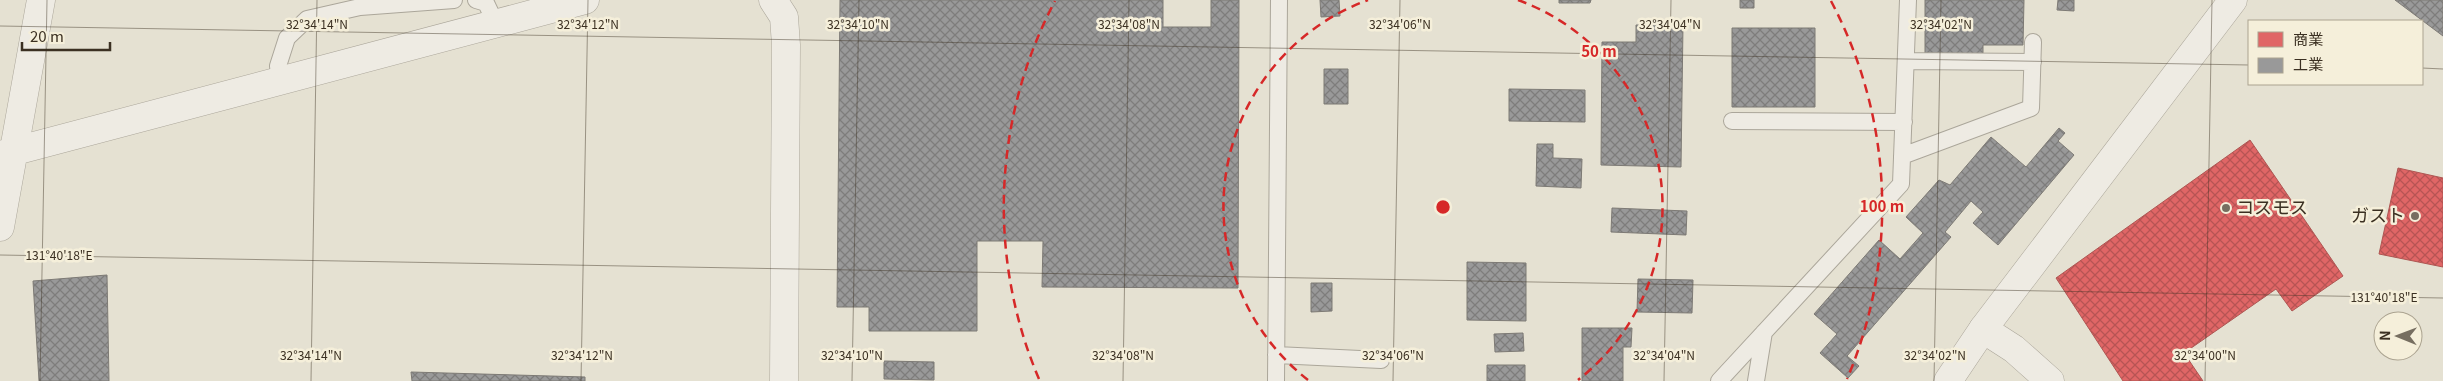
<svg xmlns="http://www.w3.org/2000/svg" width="2443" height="381" font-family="Georgia,'Noto Sans JP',serif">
  <defs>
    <pattern id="shops-cross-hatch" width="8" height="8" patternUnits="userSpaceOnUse" patternTransform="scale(1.25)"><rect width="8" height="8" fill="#e06666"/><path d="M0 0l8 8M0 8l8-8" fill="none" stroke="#b75454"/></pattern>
    <pattern id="industry-cross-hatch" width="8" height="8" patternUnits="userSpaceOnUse" patternTransform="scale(1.25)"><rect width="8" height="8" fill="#999"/><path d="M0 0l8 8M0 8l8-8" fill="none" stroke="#7e7d7c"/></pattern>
  </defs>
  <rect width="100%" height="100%" fill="#e5e1d2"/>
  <path fill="url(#shops-cross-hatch)" stroke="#ae5652" d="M2250 140 2343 276 2292 311 2276 289 2184 353 2203 381H2123L2056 278Z
    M2398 168 2443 178V267L2379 254Z"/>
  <path fill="url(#industry-cross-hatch)" stroke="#7d7a75" d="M840 0H1163V27H1211V0H1239L1238 288 1042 287 1043 241H977V331H869V307H837Z
    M1320 0H1339L1340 16 1321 17Z
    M1559 0H1591L1590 3H1559Z
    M1740 0H1754V8H1740Z
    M1925 0H2024L2023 45H1983V56L1925 55Z
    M2058 0H2074V11L2057 10Z
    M2395 0H2443V36Z
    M1636 25H1683L1681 167 1601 165 1602 42H1636Z
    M1732 28H1815V107H1732Z
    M1324 69H1348V104H1324Z
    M1509 89 1585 90V122L1509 121Z
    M2059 128 2065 133 2058 141 2074 155 1998 245 1973 223 1983 212 1971 201 1945 232 1951 237 1847 356 1859 366 1848 378 1820 353 1837 334 1814 314 1879 240 1900 259 1923 233 1906 217 1939 180 1950 185 1991 137 2026 167Z
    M1537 144H1553V158L1582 159 1581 188 1536 186Z
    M1612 208 1687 211 1686 235 1611 232Z
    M1467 262 1526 263V321L1467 320Z
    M107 275 109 381H39L33 281Z
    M1638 279 1693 280 1692 313 1637 312Z
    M1311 283H1332V311L1311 312Z
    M1582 328H1632L1631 347H1623V381H1582Z
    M1523 333 1524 351 1495 352 1494 334Z
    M884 361 934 362V380L884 379Z
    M1487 365H1525V381H1487Z
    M411 372 585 377V381H412Z"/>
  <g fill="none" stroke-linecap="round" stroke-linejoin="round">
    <defs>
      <path id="service" d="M476 0 486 3 496 24
        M1906 61 2033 62
        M280 82 278 66 287 38 307 19 360 7 454 0
        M1732 121 1904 122
        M1902 156 2031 108 2033 42
        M1276 355 1381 360
        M1276 381 1279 0
        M1719 381 1901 184 1908 0
        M1756 381 1764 332"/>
      <path id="minor" d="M1983 329 2014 349 2050 381"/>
      <path id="tertiary" d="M773 0 784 17 786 45 784 381
        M0 155 585 0
        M0 227 41 0
        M1948 381 1983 329 2233 0"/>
    </defs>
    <use href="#service" stroke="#aba69a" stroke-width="18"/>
    <use href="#minor" stroke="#aba69a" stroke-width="29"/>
    <use href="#tertiary" stroke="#aba69a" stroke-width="29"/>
    <use href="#service" stroke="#eeebe3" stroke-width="16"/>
    <use href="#minor" stroke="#eeebe3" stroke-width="28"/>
    <use href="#tertiary" stroke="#eeebe3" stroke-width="28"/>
  </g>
  <path fill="none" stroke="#3b3022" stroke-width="1" stroke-opacity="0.45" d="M0 26 2249 65M2422 68 2443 69M0 255 2443 298M40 381 47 0M311 381 317 0M581 381 588 0M852 381 859 0M1123 381 1129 0M1393 381 1400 0M1664 381 1671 0M1934 381 1941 0M2205 381 2212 0"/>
  <g fill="none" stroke="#d62828" stroke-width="2.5" stroke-dasharray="9 6">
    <path d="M1308 380A220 220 0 0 1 1368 0M1518 0A220 220 0 0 1 1578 380"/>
    <path d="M1039 379A439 439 0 0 1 1055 1M1831 1A439 439 0 0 1 1847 379"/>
  </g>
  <g fill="#766e60" stroke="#f5efda" stroke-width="2">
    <circle cx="2226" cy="208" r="5"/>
    <circle cx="2415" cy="216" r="5"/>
  </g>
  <g text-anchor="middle" stroke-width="5" stroke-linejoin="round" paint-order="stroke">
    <g font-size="18" fill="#3b3022" stroke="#f5efda" text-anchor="start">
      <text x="2236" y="214">コスモス</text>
      <text x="2405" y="222" text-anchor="end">ガスト</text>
    </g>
  </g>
  <g font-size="12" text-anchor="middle" fill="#3b3022" stroke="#f5efda" stroke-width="5" stroke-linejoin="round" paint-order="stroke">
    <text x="317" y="29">32°34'14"N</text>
    <text x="588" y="29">32°34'12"N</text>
    <text x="858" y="29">32°34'10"N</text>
    <text x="1129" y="29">32°34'08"N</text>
    <text x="1400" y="29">32°34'06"N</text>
    <text x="1670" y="29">32°34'04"N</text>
    <text x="1941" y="29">32°34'02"N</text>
    <text x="59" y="260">131°40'18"E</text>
    <text x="2384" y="302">131°40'18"E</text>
    <text x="311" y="360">32°34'14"N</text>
    <text x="582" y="360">32°34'12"N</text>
    <text x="852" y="360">32°34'10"N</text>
    <text x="1123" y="360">32°34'08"N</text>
    <text x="1393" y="360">32°34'06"N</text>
    <text x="1664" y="360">32°34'04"N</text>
    <text x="1935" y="360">32°34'02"N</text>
    <text x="2205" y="360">32°34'00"N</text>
  </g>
  <circle cx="1443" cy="207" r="8" fill="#d62828" stroke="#f5efda" stroke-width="2.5"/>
  <g font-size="15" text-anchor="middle" font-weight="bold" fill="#d62828" stroke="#f5efda" stroke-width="5" stroke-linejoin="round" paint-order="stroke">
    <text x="1599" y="57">50 m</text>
    <text x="1882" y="212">100 m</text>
  </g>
  <rect x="2248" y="20" width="175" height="65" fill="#f5efda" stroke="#aba390"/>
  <rect x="2258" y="32" width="25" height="15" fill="#e06666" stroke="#aba390"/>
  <text x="2293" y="45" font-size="15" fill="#3b3022">商業</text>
  <rect x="2258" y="58" width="25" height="15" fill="#999999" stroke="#aba390"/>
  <text x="2293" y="70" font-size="15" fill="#3b3022">工業</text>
  <g transform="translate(2398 336) rotate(271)"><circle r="24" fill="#f5efda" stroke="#aba390"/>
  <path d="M0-4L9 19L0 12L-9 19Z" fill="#766e60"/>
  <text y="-8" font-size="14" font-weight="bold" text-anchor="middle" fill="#3b3022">N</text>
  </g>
  <path d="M22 42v8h88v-8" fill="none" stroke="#3b3022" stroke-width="2.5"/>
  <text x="30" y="42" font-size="15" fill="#3b3022" stroke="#f5efda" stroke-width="4" paint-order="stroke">20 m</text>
</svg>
